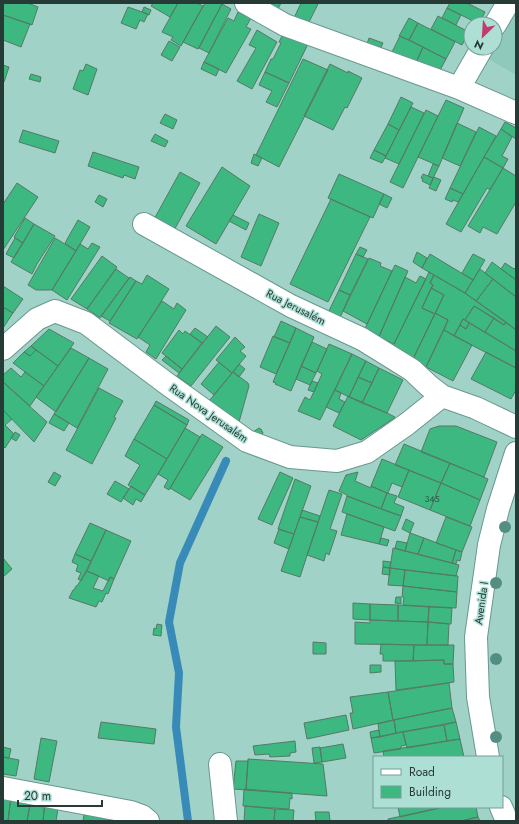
<svg xmlns="http://www.w3.org/2000/svg" width="519" height="824" font-family="Jost,sans-serif">
  <rect width="100%" height="100%" fill="#a0d2c7"/>
  <path fill="#8ec9bc" d="M516 12V75L487 58 493 48H495V45Z"/>
  <g fill="none" stroke-linecap="round" stroke-linejoin="round">
    <path stroke="#388bb9" stroke-width="8" d="M188 821 176 727 179 673 169 622 180 563 226 461"/>
  </g>
  <path fill="#3cb880" stroke="#547a65" d="M3 3H28L38 7 32 25 3 15Z
    M153 3H178L170 17 151 6Z
    M178 3H197L203 6 181 46 171 40 173 37 162 32Z
    M205 3H220L222 4 198 49 183 42Z
    M266 3H281L278 9Z
    M301 3H315L318 4 308 24 294 18Z
    M450 3H467L485 12 479 24 447 8Z
    M222 4 231 9 209 53 199 48Z
    M128 7 148 14 144 22 140 20 136 29 121 23Z
    M144 7 151 10 149 15 142 12Z
    M447 8 461 15 456 25 442 18Z
    M238 12 251 18 246 27 251 29 226 73 204 62 228 18 234 21Z
    M3 15 30 24 21 47 3 40Z
    M438 16 469 32 462 45 431 29Z
    M409 18 418 23 409 40 399 36Z
    M418 23 455 42 446 59 409 40Z
    M257 30 277 42 252 89 237 81 256 48 249 45Z
    M284 32 308 44 289 83 265 72 271 59H273L281 43 279 42Z
    M400 36 423 47 415 65 390 56Z
    M369 38 383 43 379 52 366 47Z
    M169 41 180 47 172 61 161 55Z
    M423 47 446 59 438 74 415 65Z
    M303 59 328 70 279 167 256 155Z
    M204 62 219 69 216 76 201 69Z
    M86 64 97 69 88 95 73 89 80 70 83 71Z
    M330 64 348 73V71L362 78 347 108 345 107 333 130 304 116Z
    M3 65 9 67 4 82H3Z
    M265 72 289 83 277 107 266 102 272 91 259 85Z
    M31 74 41 77 40 82 29 79Z
    M401 97 413 103 399 130 388 124Z
    M446 100 464 108 439 166 418 157Z
    M411 107 424 113 399 164 385 158Z
    M426 110 438 116 403 188 390 182Z
    M165 114 177 120 173 129 160 123Z
    M505 122 516 128V139L501 129Z
    M457 123 476 132 460 166 442 158Z
    M388 124 399 130 386 156 374 150Z
    M479 127 496 136 463 194 450 188Z
    M501 129 512 137 502 156 508 159 503 168 484 157Z
    M23 130 59 141 55 153 19 142Z
    M155 134 168 141 165 147 151 141Z
    M374 150 386 156 382 163 370 158Z
    M93 152 139 167 135 179 124 175 123 178 88 166Z
    M254 154 262 158 258 166 251 163Z
    M484 157 503 168 490 190 487 188 461 232 446 224Z
    M433 164 439 166 433 178 428 176Z
    M222 167 250 186 216 244 186 226Z
    M503 168 516 176V202L497 234 483 227 480 233 468 226Z
    M180 172 200 183 172 234 152 223Z
    M339 174 384 194 373 218 328 198Z
    M423 174 433 178 430 185 422 181 423 179 421 178Z
    M434 177 441 180 436 191 429 188Z
    M17 183 38 197 3 250V204Z
    M450 188 463 194 458 202 453 200 452 202 445 199Z
    M384 194 392 198 387 208 379 204Z
    M99 195 107 199 103 207 95 202Z
    M331 199 370 217 328 302 290 284Z
    M259 214 279 223 261 266 241 257Z
    M233 215 249 223 246 230 229 221Z
    M25 218 34 224 23 243 14 237Z
    M78 220 90 227 76 251 65 243Z
    M34 224 55 236 37 264 32 274 11 262Z
    M15 238 23 243 14 258 6 254Z
    M55 238 76 251 52 290H36L28 285Z
    M92 243 100 247 67 300 52 290 80 244 88 249Z
    M360 247 367 250 363 257 356 254Z
    M417 252 427 258 422 268 413 262Z
    M356 254 368 259 350 295 339 290Z
    M430 254 473 280 465 293 422 268Z
    M473 254 485 260 473 280 462 273Z
    M102 256 117 267 87 309 71 299Z
    M369 258 381 263 380 266 392 271 367 324 343 311Z
    M492 262 516 280V297L485 273Z
    M505 263 514 269 516 267V280L501 269Z
    M395 265 408 271 376 343 361 337Z
    M116 269 129 278 100 318 87 309Z
    M480 269 493 279 476 301 465 293Z
    M429 272 434 275 430 283 433 285 422 308 435 314 413 359 391 350Z
    M147 275 169 289 137 339 109 323 136 281 142 284Z
    M434 275 465 293 506 322 504 325 474 306 465 320 463 319 454 336 444 330 448 320 435 313 444 295 431 288 433 285 430 283Z
    M420 276 426 279 394 344 379 337 405 277 416 283Z
    M130 277 136 281 110 321 101 316Z
    M493 279 516 297V330L476 301Z
    M3 286 23 299 13 313 3 307Z
    M431 288 444 295 435 314 422 308Z
    M339 290 350 295 339 320 327 315Z
    M162 301 174 309 177 303 186 310 156 359 146 352 150 345 138 337Z
    M474 306 494 318 485 332 465 320Z
    M3 307 13 313 3 328Z
    M435 313 448 320 426 367 413 359Z
    M494 318 504 325 506 322 516 330V351L485 332Z
    M463 319 469 323 466 329 460 325Z
    M281 321 296 328 290 343 274 337Z
    M469 323 516 351V368L454 336 460 325 466 329Z
    M216 326 230 337 191 386 177 376Z
    M195 328 208 337 202 343 190 334Z
    M296 328 314 337 291 391 275 384 276 383 273 382Z
    M49 329 74 343 58 366 31 346Z
    M179 330 183 334 185 331 202 343 182 369 162 353Z
    M444 330 472 345 453 381 426 367Z
    M273 336 290 343 276 374 260 367Z
    M235 337 245 347 240 351 246 356 232 373 216 360Z
    M312 342 327 349 316 373 301 366Z
    M329 344 352 354 320 420 298 411 305 397 310 400 322 374 317 371Z
    M31 346 36 350 30 356 24 352Z
    M71 348 89 358 56 412 36 397Z
    M36 350 58 366 44 386 13 363 24 352 30 356Z
    M486 352 516 368V390L511 399 471 379Z
    M352 354 366 361 349 397 335 390Z
    M166 356 182 369 179 373 162 360Z
    M89 358 108 369 77 428 54 414Z
    M366 361 379 368 372 383 358 377Z
    M219 362 232 373 214 395 201 384Z
    M239 364 245 369 239 377 233 372Z
    M301 366 316 373 310 385 296 379Z
    M11 368 21 377 25 372 44 386 30 406 3 382V375Z
    M379 368 403 380 387 413 362 403Z
    M233 372 248 383 249 386 239 422 209 401Z
    M358 377 372 383 362 403 349 397Z
    M312 381 318 383 314 392 308 390Z
    M3 382 47 422 34 442 3 410Z
    M99 388 123 401 114 417 116 418 92 464 66 450Z
    M335 390 341 393 339 399 345 402 339 413 326 407Z
    M348 396 387 413 395 417 393 419 361 440 333 426Z
    M156 401 189 420 187 425 154 405Z
    M154 405 187 425 167 459 134 439Z
    M3 410 12 419 5 425 14 434 5 448 3 446Z
    M54 414 69 423 64 431 49 423Z
    M439 426H456L497 442 484 477 421 452 430 429Z
    M185 428 200 437 169 490 164 487 168 480 158 474Z
    M259 428 262 430 261 431 263 432 262 436 253 432Z
    M15 432 20 435 16 441 11 438Z
    M202 434 223 447 190 500 170 488Z
    M134 439 167 459 145 495 128 485 140 465 125 456Z
    M404 444 450 463 441 483 395 465Z
    M382 459 409 470 402 487 392 483 388 493H387L371 486Z
    M450 463 488 479 480 500 441 483Z
    M409 470 441 483 430 510 398 497Z
    M54 472 61 476 55 486 48 482Z
    M280 472 293 478 272 525 258 519Z
    M358 472 355 481 371 488V486L387 493 381 509 347 496V495L339 491 346 475Z
    M295 479 311 486 294 534 278 529Z
    M115 481 129 489 121 502 107 494Z
    M441 483 480 500 470 526 430 510Z
    M131 486 145 495 141 502 136 499 133 505 123 498Z
    M329 490 342 494 330 529 337 531 329 555 326 553 324 561 307 555Z
    M387 493 397 496 394 503 404 507 401 516 381 509Z
    M347 496 401 516 395 531 342 512Z
    M302 510 320 516 318 522 300 517Z
    M347 514 384 527 379 544 341 535Z
    M300 517 318 522 300 577 281 571Z
    M446 517 472 527 462 552 436 543Z
    M406 519 414 523 410 533 402 529Z
    M90 523 106 530 91 561 75 554Z
    M279 529 294 534 289 549 274 543Z
    M106 530 131 541 114 579 110 577 109 581 87 571Z
    M410 533 424 538 418 554 405 551Z
    M381 538 389 540 387 546 379 544Z
    M424 538 456 550 452 563 418 554Z
    M397 541 407 543 405 551 395 548Z
    M393 548 459 565 456 576 390 568Z
    M456 550 462 552 460 561 457 560 456 564 452 563Z
    M75 554 91 561 81 581 78 579 81 573 76 571 78 565 72 562Z
    M3 558 12 569 3 577Z
    M383 561 391 562 390 568 383 567Z
    M383 567 390 568V575L382 574Z
    M390 568 405 570 403 586 388 585Z
    M405 570 458 576 457 592 403 586Z
    M87 571 99 576 93 588 103 591 110 577 114 579 108 594 106 593 102 602 99 601 96 607 69 598 73 590H74L76 586H77Z
    M403 586 457 592 456 608 403 605 404 597H402Z
    M396 597H401V604L395 603Z
    M353 603 370 604V620L353 619Z
    M370 604 398 605V621L370 620Z
    M398 605 429 607 428 622 398 621Z
    M429 607 452 608 451 624 428 622Z
    M370 620 428 622 427 645 355 644V622L370 623Z
    M428 622 449 624 448 645H427Z
    M157 624 162 625 161 636 153 635 154 628 156 629Z
    M313 642 326 643V654H313Z
    M381 644 414 645 413 661H383V654H380Z
    M414 645H454L453 664H444V660L413 661Z
    M444 660V664H453L454 682 396 690 395 661Z
    M370 665H381V672L370 673Z
    M449 683 452 708 393 720 388 692Z
    M388 692 393 720 353 729 350 713H353L350 697Z
    M452 708 456 722 396 733 394 720Z
    M346 715 349 730 307 739 304 723Z
    M394 720 396 733 380 737 378 724Z
    M101 722 156 729 154 744 98 738Z
    M456 722 460 739 447 741 444 725Z
    M444 725 447 741 407 748 403 732Z
    M379 730 380 737 371 738 370 732Z
    M403 732 406 745 401 746V749L374 753 371 738Z
    M41 738 57 741 49 782 34 779Z
    M460 739 464 757H384L383 751Z
    M295 741 296 752 290 753V756L270 757 269 754 255 755 253 746Z
    M343 744 346 758 322 762 320 748Z
    M3 747 11 749 9 758 3 757Z
    M320 747 322 762 314 763 312 748Z
    M3 757 19 760 16 776 3 774Z
    M248 759 323 764 327 796 246 790Z
    M236 761H248L246 790 233 789Z
    M244 789 292 793V799L290 798 289 809 243 806Z
    M3 794 11 796 8 821H3Z
    M11 796 31 799 27 821H8Z
    M31 799 45 801 43 821H27Z
    M45 801 59 803 56 821H43Z
    M245 806 275 809 274 821H244Z
    M398 807H444L400 817Z
    M444 807H476L478 817 461 821H388V819Z
    M275 809 294 810 293 821H274Z
    M315 812H329L330 821H316Z
    M84 815 94 816 122 821H83Z
    M478 817 480 821H461Z"/>
  <g fill="none" stroke-linecap="round" stroke-linejoin="round">
    <defs>
      <path id="minor" d="M246 3 285 25 459 88 516 113
        M495 25 508 3
        M459 88 482 48
        M144 224 291 306 362 339 412 370 429 386 442 396
        M3 349 37 319 55 311 86 323 166 383 247 441 290 457 337 461 367 452 407 424 442 396 476 408 516 427
        M488 757 478 697 476 637 489 545 498 509 516 453
        M220 764 226 821
        M3 788 131 812 142 816 148 821
        M501 807 507 821"/>
    </defs>
    <use href="#minor" stroke="#69988e" stroke-width="24"/>
    <use href="#minor" stroke="#fff" stroke-width="22"/>
  </g>
  <g fill="#548e83">
    <circle cx="505" cy="527" r="6"/>
    <circle cx="496" cy="583" r="6"/>
    <circle cx="496" cy="659" r="6"/>
    <circle cx="496" cy="737" r="6"/>
  </g>
  <g text-anchor="middle" stroke-width="3" stroke-linejoin="round" paint-order="stroke">
    <g font-size="9" fill="#2c5a48">
      <text x="432" y="502">345</text>
    </g>
    <g font-size="11" fill="#263a36" stroke="#addfd4">
      <text transform="translate(296 307) rotate(27)" y="4">Rua Jerusalém</text>
      <text transform="translate(209 413) rotate(35)" y="4">Rua Nova Jerusalém</text>
      <text transform="translate(481 603) rotate(-82)" y="4">Avenida I</text>
    </g>
  </g>
  <rect width="519" height="824" fill="none" stroke="#263a36" stroke-width="8"/>
  <rect x="373" y="756" width="130" height="52" fill="#addfd4" stroke="#779d95"/>
  <rect x="381" y="769" width="20" height="6" fill="#ffffff" stroke="#779d95"/>
  <text x="409" y="776" font-size="12" fill="#263a36">Road</text>
  <rect x="381" y="786" width="20" height="12" fill="#3cb880" stroke="#779d95"/>
  <text x="409" y="796" font-size="12" fill="#263a36">Building</text>
  <g transform="translate(483 36) rotate(205)"><circle r="19" fill="#addfd4" stroke="#779d95"/>
  <path d="M0-3L7 15L0 10L-7 15Z" fill="#c33972"/>
  <text y="-6" font-size="11" font-weight="bold" text-anchor="middle" fill="#263a36">N</text>
  </g>
  <path d="M18 800v6h84v-6" fill="none" stroke="#263a36" stroke-width="2"/>
  <text x="24" y="800" font-size="12" fill="#263a36" stroke="#addfd4" stroke-width="3" paint-order="stroke">20 m</text>
</svg>
